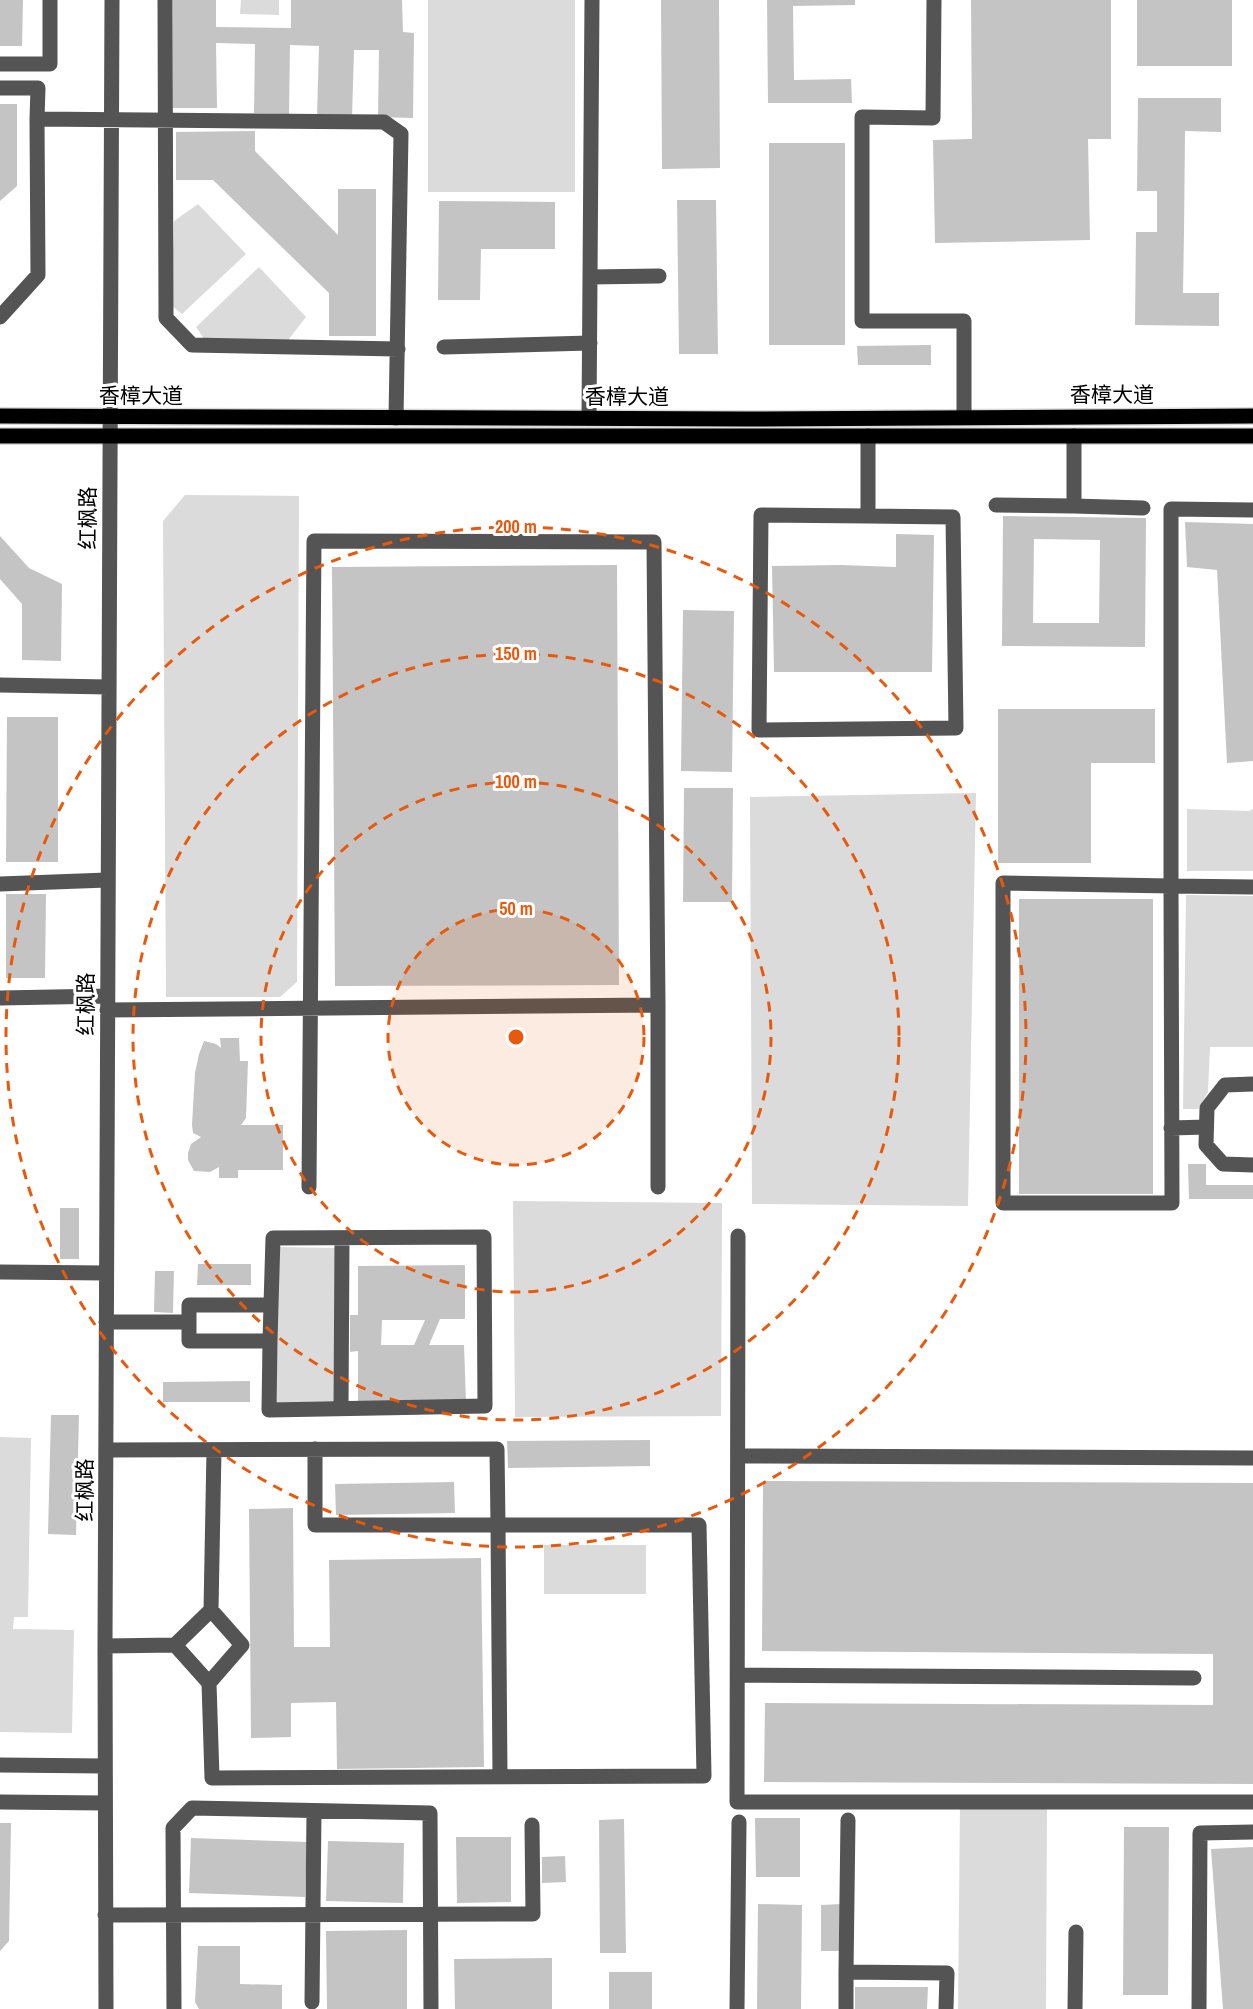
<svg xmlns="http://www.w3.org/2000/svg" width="1253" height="2009" font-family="'Archivo Narrow','Noto Sans SC',sans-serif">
  <rect width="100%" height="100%" fill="#fff"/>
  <path fill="#dbdbdb" d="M241 0H279V15L240 14Z
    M428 0H575V192H428Z
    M198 204 246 254 182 314 171 305 174 221Z
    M259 267 306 317 288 340 204 339 196 327Z
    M185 495 299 496 297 982 280 997H166L163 521Z
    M976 793 968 1206 752 1204 750 797Z
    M1187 809 1249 811 1253 809V871H1187Z
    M1186 895 1253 896V1047H1210L1208 1092 1198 1109H1183Z
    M513 1201 722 1203 721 1416 515 1417Z
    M278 1247 336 1248 335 1404 274 1406Z
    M0 1437 31 1438 28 1617H14L13 1629 74 1630 72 1733 0 1732Z
    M544 1545H646V1594H544Z
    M960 1802H1047L1046 2009H958Z"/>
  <path fill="#c4c4c4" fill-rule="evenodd" d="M0 0H23L22 46H0Z
    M173 0H216V27L291 28V0H402L403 32 414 33 413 118 378 117 379 50H354L352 117 317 116 319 46 290 45 289 114 254 113 255 44 216 43 217 108H173Z
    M661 0H719L720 168 662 169Z
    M767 0H855V5L793 6 794 80 851 79 852 103H768Z
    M971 0H1111V139H1088L1090 240 935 243 933 140 972 139Z
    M1137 0H1232V66H1137Z
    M1138 98H1221V132L1185 131 1184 232 1183 293H1219V326L1135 325 1136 232H1157V191H1137Z
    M0 104H17V186L0 201Z
    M255 131V151L338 235V189H376V336H329V293L213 180H176V132Z
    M769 143H845V345H769Z
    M677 200H716L718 354H679Z
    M439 201 555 202V249H481L480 300H438Z
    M931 345V365H858L857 346Z
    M1003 516 1146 518 1145 647 1002 646ZM1034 539 1100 540 1099 623H1033Z
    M1185 522 1253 524V761L1227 763 1217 570 1187 567Z
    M896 534 934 535 932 672H774L772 566 841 565 896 567Z
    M0 536 29 568 62 584 61 661 22 660V604L0 579Z
    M617 565 619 985 335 986 332 567Z
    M683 610 734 611 732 772 681 771Z
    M998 709H1155V763H1091V863H998Z
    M7 717H58V862H6Z
    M684 788H733L732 902H683Z
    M6 894H46L45 978H6Z
    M1019 899H1153V1194H1019Z
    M220 1038H239L240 1061H248L246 1118 241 1125H283V1170H238V1178H219V1167L210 1172 194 1171 188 1160V1153L191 1144 201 1137 193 1133 192 1125 195 1073 199 1054 204 1041 216 1044 221 1048Z
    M1188 1164H1206V1185H1253V1199H1189Z
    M60 1208H79V1259H60Z
    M198 1264H251V1285H197Z
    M465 1265V1319H440L429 1345H464L466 1402 358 1403V1351L350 1352V1315H358V1266ZM382 1320H425L414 1345H381Z
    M155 1271H174L173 1313 154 1312Z
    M250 1381V1402H163V1382Z
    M51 1415H79L76 1535 48 1534Z
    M650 1440V1466L508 1468 507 1441Z
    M763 1481 1253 1483V1784L764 1782 765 1703 1213 1705V1654L762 1651Z
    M454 1482 455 1513 336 1515 335 1484Z
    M293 1508 294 1647H330L329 1560 481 1558 484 1767 337 1769 336 1702 291 1703V1737L251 1738 249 1509Z
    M755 1818H800V1877H756Z
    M624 1819 626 1953H600L599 1820Z
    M0 1823H11L9 1941 0 1951Z
    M1124 1827H1169L1168 1995H1123Z
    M456 1837H511V1902L457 1903Z
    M191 1838 307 1842 305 1897 189 1893Z
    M328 1841 404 1843 403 1903 326 1901Z
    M1253 1847V2009H1223L1211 1849Z
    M565 1856 566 1882 542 1883V1857Z
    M758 1904 802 1905 801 2009H757Z
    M842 1904V1951H821V1905Z
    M407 1930V2009H327L326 1931Z
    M198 1946H240V1984L282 1985V2009H199L195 2002Z
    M552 1958V2009H455L454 1959Z
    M609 1972H652V2009H609Z
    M855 1987H928L927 2009H855Z"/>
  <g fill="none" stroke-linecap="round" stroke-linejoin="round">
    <defs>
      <path id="major" d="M0 416 746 419 1253 416
        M0 436H1253"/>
    </defs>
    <use href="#major" stroke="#dbdbdb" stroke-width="18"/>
    <path stroke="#545454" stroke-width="15" d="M165 0 166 318 192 345 398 349
      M934 0 933 118 862 117V321H964V417
      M0 64H50V0
      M0 88H38L37 119 384 122 401 134 396 418
      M590 277 659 276
      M0 317 38 275 37 119
      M444 347 590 343
      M589 418 592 0
      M868 436V516L761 515 759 730 956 728 953 517 868 516
      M1074 436V506L1143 508
      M996 505 1074 506
      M1253 510 1171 509V886L1253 887
      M0 685 108 687
      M1003 883 1171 886 1172 1203H1003Z
      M0 884 107 880
      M0 998 107 996
      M107 1010 658 1005 654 542 314 541 309 1187
      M1253 1084 1225 1085 1207 1108 1206 1145 1223 1164 1253 1165
      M1171 1128 1206 1127
      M658 1187V1005
      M738 1236 737 1802H1253
      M0 1272 106 1273
      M106 1322H189V1305H271L273 1238 484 1237 485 1406 269 1410 270 1341H189V1322
      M270 1341 271 1305
      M341 1409 342 1238
      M315 1449V1525H498L500 1777
      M739 1456 1253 1458
      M175 1645 211 1610
      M105 1646 175 1645 209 1683 212 1778 704 1776 699 1525H498L497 1449 106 1450
      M738 1675 1194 1678
      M209 1683 242 1645 211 1610 214 1450
      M0 1765 105 1766
      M0 1802 105 1803
      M105 1915 533 1914 532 1825
      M846 1972 848 1820
      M312 2002 314 1811
      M106 2009 105 1646 112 0
      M174 2009 173 1828 192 1808 430 1813 431 2009
      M737 2009 739 1822
      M846 2009V1972L947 1973 946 2009
      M1075 2009 1076 1932
      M1199 2009 1200 1833 1253 1832"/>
    <use href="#major" stroke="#000" stroke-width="15"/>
  </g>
  <circle cx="516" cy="1037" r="128" fill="#e8590c" fill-opacity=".12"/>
  <g fill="none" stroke="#e8590c" stroke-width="3" stroke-dasharray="10 8">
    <circle cx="516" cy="1037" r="128"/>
    <circle cx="516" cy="1037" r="255"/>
    <circle cx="516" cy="1037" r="383"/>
    <circle cx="516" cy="1037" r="510"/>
  </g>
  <g text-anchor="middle" stroke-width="6" stroke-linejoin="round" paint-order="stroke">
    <g font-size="21" fill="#000" stroke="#fff">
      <text x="1112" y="402">香樟大道</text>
      <text x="141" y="403">香樟大道</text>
      <text x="627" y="404">香樟大道</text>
      <text transform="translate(88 518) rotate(-90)" y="7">红枫路</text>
      <text transform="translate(86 1004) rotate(-90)" y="7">红枫路</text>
      <text transform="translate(85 1490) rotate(-90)" y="7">红枫路</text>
    </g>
  </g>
  <circle cx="516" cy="1037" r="9" fill="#e8590c" stroke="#fff" stroke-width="3"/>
  <g font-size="18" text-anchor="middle" font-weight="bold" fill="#e8590c" stroke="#fff" stroke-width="6" stroke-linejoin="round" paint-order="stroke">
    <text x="516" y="533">200 m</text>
    <text x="516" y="660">150 m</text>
    <text x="516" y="788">100 m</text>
    <text x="516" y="915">50 m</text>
  </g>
</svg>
